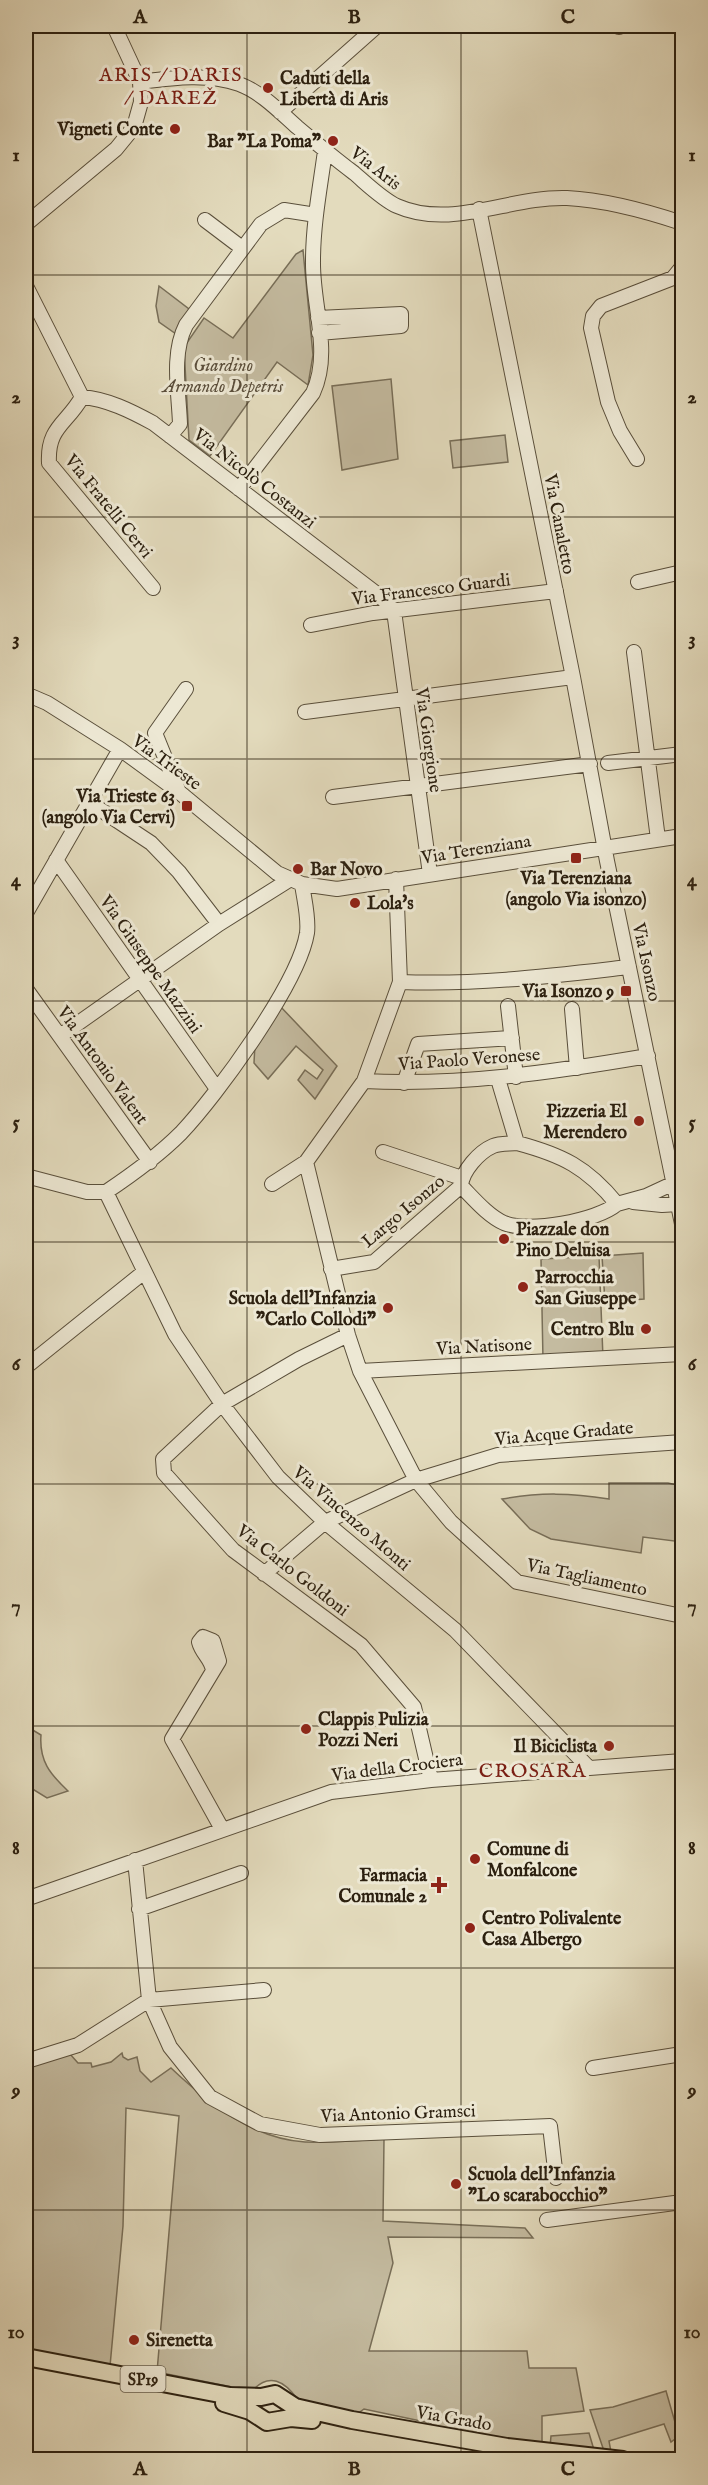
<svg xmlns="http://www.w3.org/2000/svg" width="708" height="2485" font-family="'IM FELL English',serif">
  <rect width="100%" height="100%" fill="#e3dbbd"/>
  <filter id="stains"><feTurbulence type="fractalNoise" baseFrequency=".00333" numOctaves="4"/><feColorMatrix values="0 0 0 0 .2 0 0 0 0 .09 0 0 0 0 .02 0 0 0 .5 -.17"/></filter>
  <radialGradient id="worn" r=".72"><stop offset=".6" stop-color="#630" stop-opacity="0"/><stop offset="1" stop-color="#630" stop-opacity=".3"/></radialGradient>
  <path fill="#c4bba0" stroke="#786e58" stroke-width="1.5" d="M303 250 313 355 308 385 277 362 210 456 189 440 184 347 204 318 233 338 296 254Z
    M159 286 189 309 176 334 159 322 156 306Z
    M391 379 398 459 342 470 332 386Z
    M505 435 508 462 453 468 450 441Z
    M279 1005 337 1066 315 1099 298 1080 305 1070 317 1079 323 1070 296 1046 268 1079 254 1063 255 1044Z
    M643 1253 644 1299 605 1302 602 1256Z
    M599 1256 603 1358 543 1360 541 1259Z
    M609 1483H668L682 1486V1542L643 1537 641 1553 551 1539 530 1529 502 1499C541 1492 571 1493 609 1499Z
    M26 1726 41 1735C39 1761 50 1774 68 1791L47 1798 26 1785Z
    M122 2053 123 2057 128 2060 137 2057 140 2071 151 2082 171 2068C208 2103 253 2139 305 2142 331 2143 358 2140 384 2139L383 2221 525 2228 533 2238 388 2237 393 2263 369 2351H527L529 2368H576L584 2411 542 2416V2445L435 2428 430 2423 364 2409 357 2414 298 2400C285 2381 269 2372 252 2391L157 2372 179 2116 126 2108 123 2226 110 2366 26 2350V2063L70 2054 78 2063H91L92 2067 111 2062Z
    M666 2391 679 2436 671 2442 664 2424 609 2441 611 2452 604 2451 590 2410 613 2407Z
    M589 2433 594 2450 550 2447 551 2436Z"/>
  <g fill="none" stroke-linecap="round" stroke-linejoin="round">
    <defs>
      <path id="minor" d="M619 26V27
        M140 82C172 78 207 73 239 84 261 92 280 112 297 127 316 143 334 158 354 173 367 184 382 199 397 206 451 230 511 196 567 198 606 200 646 211 682 223
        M280 112 377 26
        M479 209 573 677 607 861 682 1224
        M205 220 242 248
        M26 224 116 149 134 127 141 102 140 82 114 26
        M26 286 82 397C67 424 47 427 49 463L153 588
        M318 318 401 314V326L319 333
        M82 397C107 399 131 411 153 423L381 597 394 611 430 874
        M170 436 180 424C179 393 171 354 186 325L261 224 284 210 316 215
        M637 459 620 431 608 402 591 328 593 316 601 306 673 278 682 267
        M239 489 313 393C332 352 312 305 313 261 313 224 320 188 325 151
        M638 582 682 572
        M311 625 373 613 556 591
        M634 652 658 839
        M26 694 47 703 120 749 179 792 277 873 302 884 337 889 682 836
        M305 712 573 677
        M608 763 682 754
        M179 792 155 733 186 689
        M333 797 590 764
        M89 802 151 843 179 872 219 924
        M56 860 217 1089
        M26 913 120 749
        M400 982C480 985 550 976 629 967
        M26 989 150 1162
        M508 1006 516 1077
        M572 1009 577 1068
        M60 1036 219 924 289 880
        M498 1079 517 1143
        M364 1081C460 1086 554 1072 648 1056
        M404 1083 418 1044 512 1038
        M517 1143C562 1155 587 1167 617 1204 596 1221 529 1233 504 1223 488 1216 473 1198 461 1186 462 1171 479 1152 493 1146 500 1143 510 1144 517 1143Z
        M383 1152 462 1178
        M306 1162 348 1335 360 1371 416 1480 451 1522 517 1582 682 1616
        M26 1176 87 1192H106
        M272 1184 306 1162 364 1081 400 982 396 879
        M106 1192 175 1334 222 1404 278 1477 325 1522 455 1630 589 1768
        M106 1192C133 1174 158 1156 181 1133 217 1095 299 983 307 933 309 918 304 899 302 884
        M633 1202 662 1205 679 1204
        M617 1204 646 1196 674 1183
        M331 1269 374 1262 461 1186
        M348 1335 299 1359 222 1404 163 1459 164 1473 233 1550 361 1645 414 1707 431 1780
        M27 1366 144 1272
        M360 1371 682 1354
        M264 1574 325 1522 416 1480 498 1455 682 1442
        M213 1671C212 1659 202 1654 199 1642L203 1637 213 1641 219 1661 172 1739 222 1829
        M135 1860 149 2000 170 2047 210 2097 260 2124 320 2135 550 2126 556 2178
        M26 1899 331 1792 431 1780 682 1761
        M139 1909 241 1873
        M26 2058 30 2060 78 2045 149 2000 264 1990
        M593 2068 682 2054
        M547 2220 682 2202"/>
      <path id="major" d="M26 2357 230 2396 261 2397 275 2394 295 2407 352 2420 507 2447 623 2460
        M224 2403 250 2411 267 2422 291 2418 312 2420"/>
    </defs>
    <use href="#minor" stroke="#5a4f3b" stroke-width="16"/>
    <use href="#major" stroke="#2c2010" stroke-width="20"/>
    <use href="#minor" stroke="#ede8d4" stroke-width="14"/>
    <use href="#major" stroke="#e3dbbd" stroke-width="16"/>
  </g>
  <path fill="none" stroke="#2c2010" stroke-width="1.5" stroke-opacity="0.55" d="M247 26V2460M461 26V2460M26 275H682M26 517H682M26 759H682M26 1001H682M26 1242H682M26 1484H682M26 1726H682M26 1968H682M26 2210H682"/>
  <g fill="#8f2418" stroke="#ede8d4" stroke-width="2">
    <circle cx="268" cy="88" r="6"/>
    <circle cx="175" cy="129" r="6"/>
    <circle cx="333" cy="141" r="6"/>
    <rect x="181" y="800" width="12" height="12" rx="3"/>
    <rect x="570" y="852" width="12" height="12" rx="3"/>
    <circle cx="298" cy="869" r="6"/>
    <circle cx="355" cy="903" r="6"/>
    <rect x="620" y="985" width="12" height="12" rx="3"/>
    <circle cx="639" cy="1121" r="6"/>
    <circle cx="504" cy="1239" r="6"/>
    <circle cx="523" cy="1287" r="6"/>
    <circle cx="388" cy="1308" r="6"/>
    <circle cx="646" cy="1329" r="6"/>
    <circle cx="306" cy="1729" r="6"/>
    <circle cx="609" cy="1746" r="6"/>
    <circle cx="475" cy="1859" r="6"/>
    <path d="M436 1876h6v6h6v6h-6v6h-6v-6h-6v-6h6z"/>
    <circle cx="470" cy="1928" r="6"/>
    <circle cx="456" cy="2184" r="6"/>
    <circle cx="134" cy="2340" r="6"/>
  </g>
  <g text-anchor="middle" stroke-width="6" stroke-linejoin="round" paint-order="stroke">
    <rect fill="#ede8d4" stroke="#665c4b" stroke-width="1.5" x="120.5" y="2366" width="45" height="26" rx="4.5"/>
    <g font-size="16" font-weight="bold" fill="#2c2010">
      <text x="143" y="2385">SP19</text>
    </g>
    <g font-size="18" font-weight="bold" fill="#2c2010" stroke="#ede8d4" text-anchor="start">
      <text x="280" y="84">Caduti della<tspan x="280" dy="21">Libertà di Aris</tspan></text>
      <text x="163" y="135" text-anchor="end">Vigneti Conte</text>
      <text x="321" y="147" text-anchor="end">Bar "La Poma"</text>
      <text x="175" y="802" text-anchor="end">Via Trieste 63<tspan x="175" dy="21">(angolo Via Cervi)</tspan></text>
      <text x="310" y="875">Bar Novo</text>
      <text x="576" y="884" text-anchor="middle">Via Terenziana<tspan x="576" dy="21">(angolo Via isonzo)</tspan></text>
      <text x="367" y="909">Lola's</text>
      <text x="614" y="997" text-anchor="end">Via Isonzo 9</text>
      <text x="627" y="1117" text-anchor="end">Pizzeria El<tspan x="627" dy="21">Merendero</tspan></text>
      <text x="516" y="1235">Piazzale don<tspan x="516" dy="21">Pino Deluisa</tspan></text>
      <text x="535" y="1283">Parrocchia<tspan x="535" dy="21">San Giuseppe</tspan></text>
      <text x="376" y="1304" text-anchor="end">Scuola dell'Infanzia<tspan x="376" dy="21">"Carlo Collodi"</tspan></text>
      <text x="634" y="1335" text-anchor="end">Centro Blu</text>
      <text x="318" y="1725">Clappis Pulizia<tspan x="318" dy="21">Pozzi Neri</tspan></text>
      <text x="597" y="1752" text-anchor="end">Il Biciclista</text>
      <text x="487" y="1855">Comune di<tspan x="487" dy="21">Monfalcone</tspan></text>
      <text x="427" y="1881" text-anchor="end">Farmacia<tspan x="427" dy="21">Comunale 2</tspan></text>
      <text x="482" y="1924">Centro Polivalente<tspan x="482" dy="21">Casa Albergo</tspan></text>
      <text x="468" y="2180">Scuola dell'Infanzia<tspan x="468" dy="21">"Lo scarabocchio"</tspan></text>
      <text x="146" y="2346">Sirenetta</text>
    </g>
    <g font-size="18" fill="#2c2010" stroke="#ede8d4">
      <text transform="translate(376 168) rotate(38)" y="6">Via Aris</text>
      <text transform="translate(255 478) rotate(38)" y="6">Via Nicolò Costanzi</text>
      <text transform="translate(109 506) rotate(51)" y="6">Via Fratelli Cervi</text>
      <text transform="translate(560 524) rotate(79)" y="6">Via Canaletto</text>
      <text transform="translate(431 589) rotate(-7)" y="6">Via Francesco Guardi</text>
      <text transform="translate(429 740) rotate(82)" y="6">Via Giorgione</text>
      <text transform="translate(167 762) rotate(36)" y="6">Via Trieste</text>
      <text transform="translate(476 849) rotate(-9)" y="6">Via Terenziana</text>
      <text transform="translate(647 962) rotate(78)" y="6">Via Isonzo</text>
      <text transform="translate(151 964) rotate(55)" y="6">Via Giuseppe Mazzini</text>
      <text transform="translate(469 1059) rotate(-4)" y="6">Via Paolo Veronese</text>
      <text transform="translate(103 1065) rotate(54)" y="6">Via Antonio Valent</text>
      <text transform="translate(403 1211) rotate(-40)" y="6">Largo Isonzo</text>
      <text transform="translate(484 1346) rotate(-3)" y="6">Via Natisone</text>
      <text transform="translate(564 1433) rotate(-5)" y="6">Via Acque Gradate</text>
      <text transform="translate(352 1518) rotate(41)" y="6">Via Vincenzo Monti</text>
      <text transform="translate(293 1570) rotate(38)" y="6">Via Carlo Goldoni</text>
      <text transform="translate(587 1577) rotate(12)" y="6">Via Tagliamento</text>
      <text transform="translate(397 1767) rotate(-7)" y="6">Via della Crociera</text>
      <text transform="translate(398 2113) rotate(-2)" y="6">Via Antonio Gramsci</text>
      <text transform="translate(454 2418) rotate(10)" y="6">Via Grado</text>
    </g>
    <g font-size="18" font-style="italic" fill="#5a4e3b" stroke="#ede8d4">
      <text x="223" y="371">Giardino<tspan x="223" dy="21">Armando Depetris</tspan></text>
    </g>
    <g font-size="20" letter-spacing="1.5" fill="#7a1f14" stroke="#ede8d4">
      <text x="171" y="81">ARIS / DARIS<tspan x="171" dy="23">/ DAREŽ</tspan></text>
      <text x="533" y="1777">CROSARA</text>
    </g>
  </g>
  <rect width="708" height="2485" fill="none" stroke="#e3dbbd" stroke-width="66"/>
  <rect x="33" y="33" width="642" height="2419" fill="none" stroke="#2c2010" stroke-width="2"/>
  <g font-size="20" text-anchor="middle" font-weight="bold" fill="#2c2010">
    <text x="140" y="23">A</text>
    <text x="354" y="23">B</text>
    <text x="568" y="23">C</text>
    <text x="16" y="161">1</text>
    <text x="692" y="161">1</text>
    <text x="16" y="403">2</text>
    <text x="692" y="403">2</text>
    <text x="16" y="645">3</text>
    <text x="692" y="645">3</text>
    <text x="16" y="886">4</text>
    <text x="692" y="886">4</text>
    <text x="16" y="1128">5</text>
    <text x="692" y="1128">5</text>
    <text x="16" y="1370">6</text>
    <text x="692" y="1370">6</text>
    <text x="16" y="1612">7</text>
    <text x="692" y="1612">7</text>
    <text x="16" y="1854">8</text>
    <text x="692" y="1854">8</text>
    <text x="16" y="2096">9</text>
    <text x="692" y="2096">9</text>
    <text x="16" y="2338">10</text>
    <text x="692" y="2338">10</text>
    <text x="140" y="2475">A</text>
    <text x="354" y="2475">B</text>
    <text x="568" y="2475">C</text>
  </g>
  <rect width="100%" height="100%" filter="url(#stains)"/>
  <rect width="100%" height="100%" fill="url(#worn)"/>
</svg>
